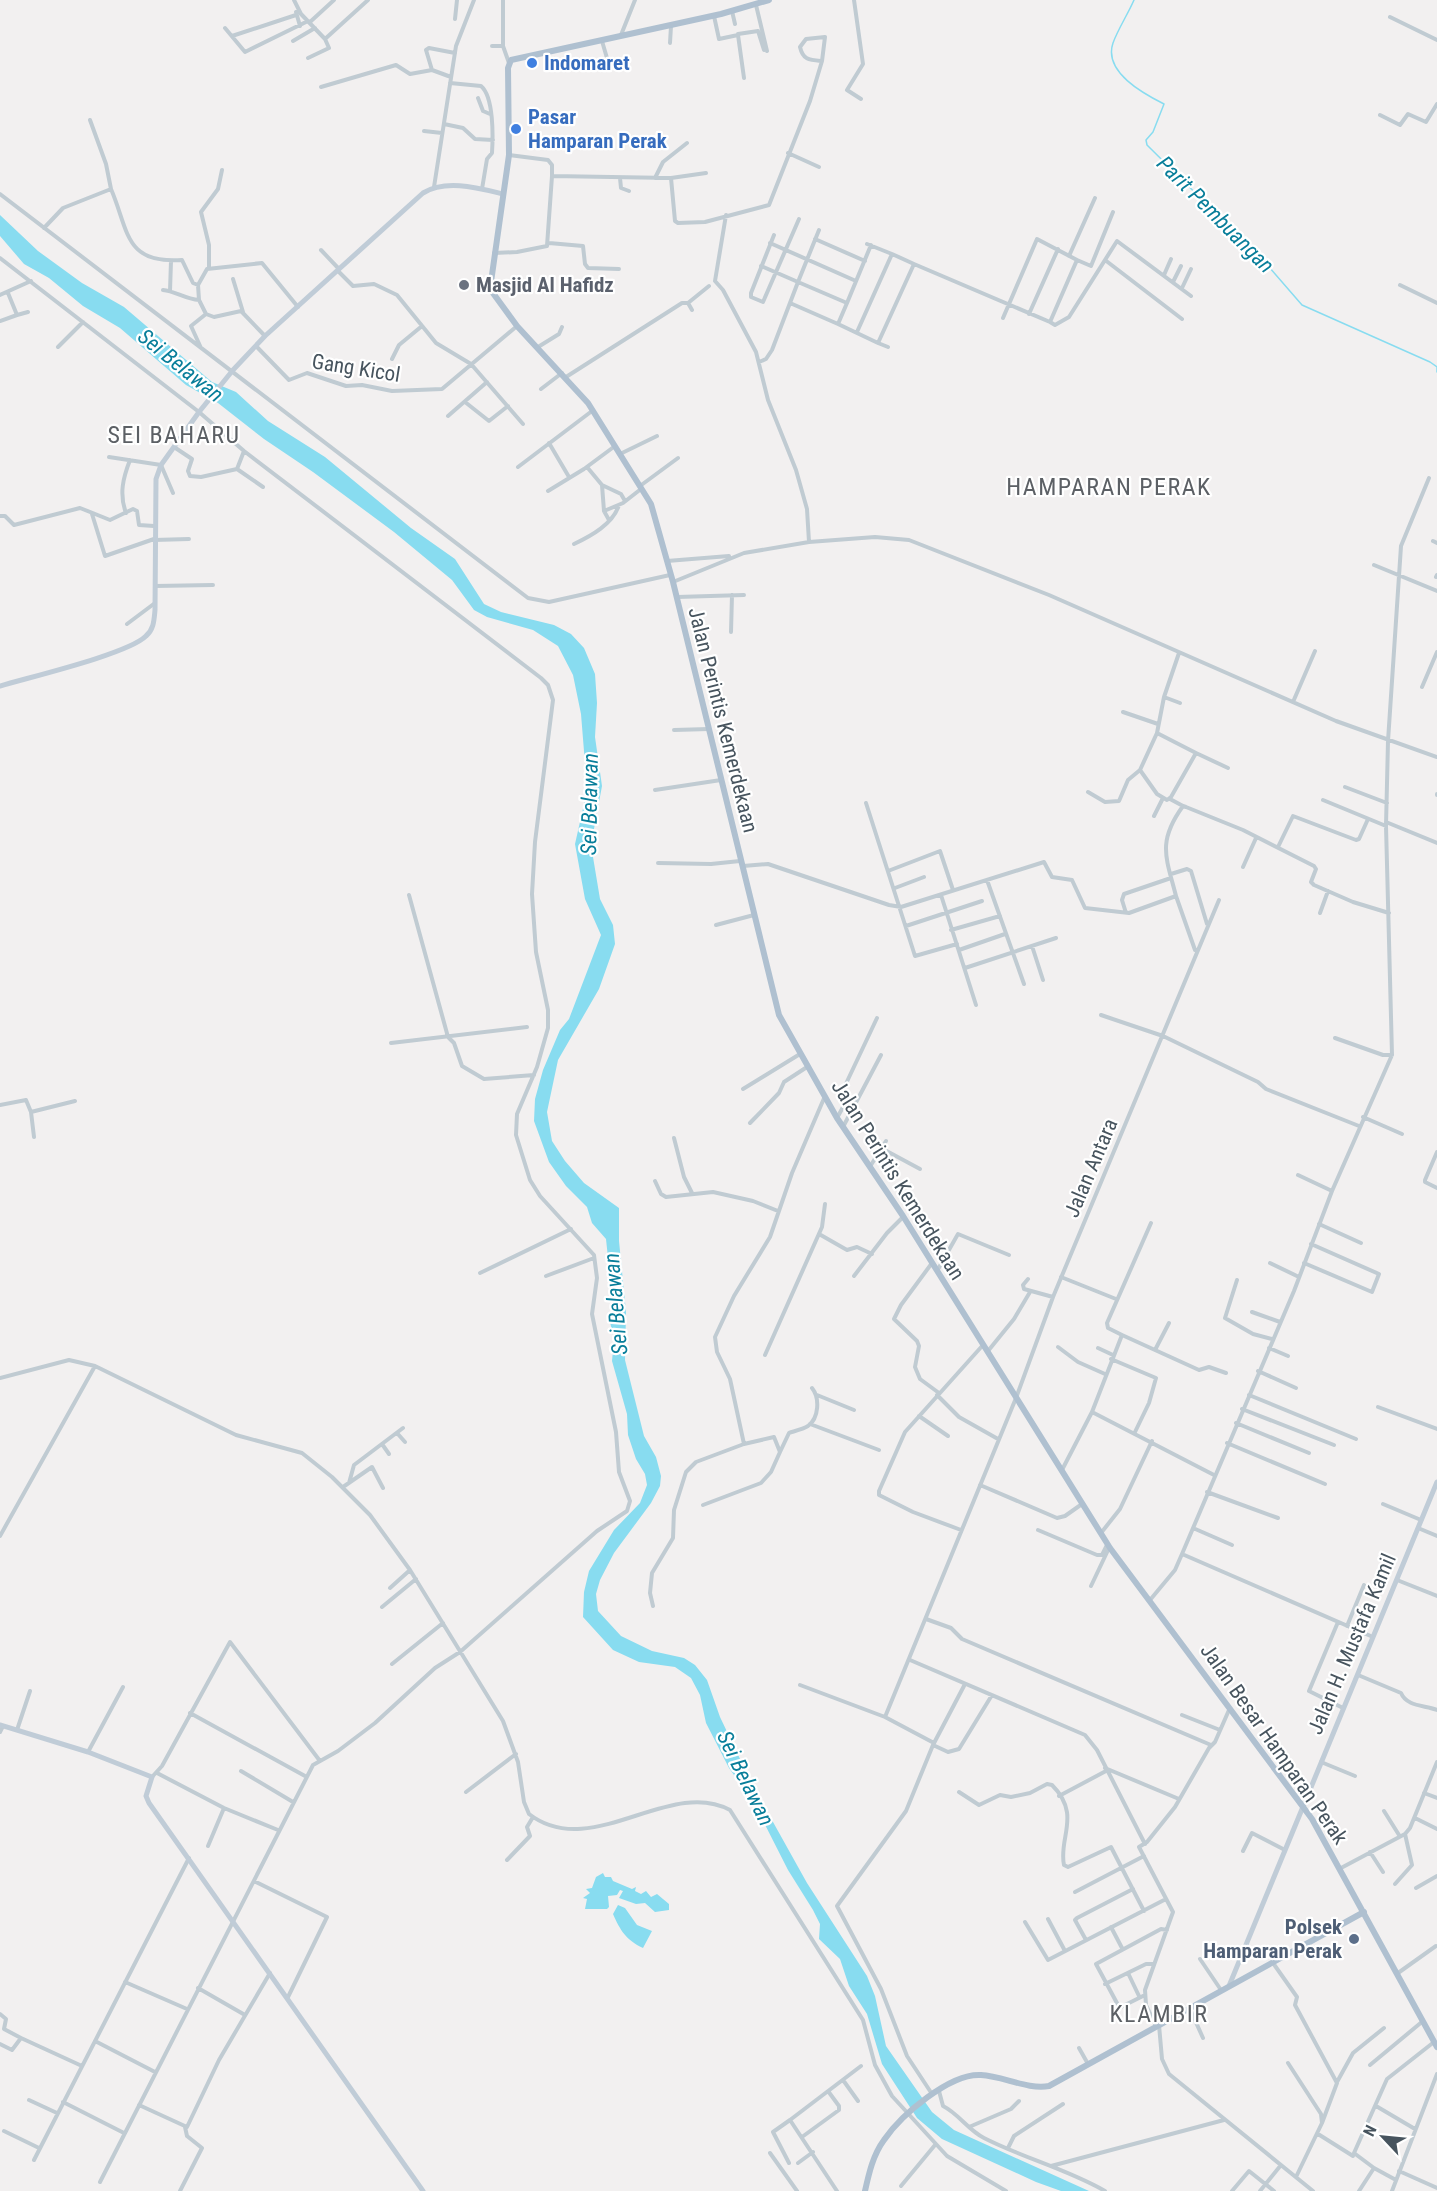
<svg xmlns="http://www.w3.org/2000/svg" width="1437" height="2191" font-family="'Roboto Condensed',sans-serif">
  <rect width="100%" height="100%" fill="#f2f0f0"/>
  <path fill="#88dcf0" d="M0 215 38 251 82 283 124 307 212 382 236 392 268 421 325 457 411 528 455 559 484 604 501 612 554 625 571 634 584 648 595 674 597 703 595 737 602 786 591 845 600 899 613 925 615 944 599 989 558 1060 547 1112 552 1141 565 1161 584 1183 619 1208V1241L626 1312 625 1360 644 1436 656 1457 661 1476 660 1486 651 1503 614 1553 600 1580 596 1594 598 1611 621 1636 652 1651 684 1658 695 1665 707 1680 720 1717 754 1788 807 1883 867 1976 875 1996 886 2046 932 2112 954 2130 1089 2191H1061L1036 2182 942 2139 917 2118 882 2064 867 2014 849 1986 840 1959 819 1939 820 1924 813 1910 788 1870 754 1803 729 1768 706 1723 700 1695 691 1678 675 1667 639 1662 613 1650 583 1617 584 1592 589 1571 614 1530 640 1503 647 1485 645 1474 636 1459 628 1435 627 1414 612 1361 614 1339 610 1322 613 1305 606 1239 592 1223 587 1207 566 1186 549 1162 534 1121 535 1099 543 1070 560 1030 569 1019 601 935 585 899 575 844 584 804 586 776 581 714 573 675 558 646 533 630 487 617 474 610 452 580 394 532 313 472 264 439 218 403 186 385 120 328 83 306 49 278 24 264 0 236Z
    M603 1873 605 1877H611L613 1881 632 1889 636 1887 635 1891 641 1894 646 1891 651 1897 657 1894 669 1904V1910L655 1912 645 1903 636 1904 619 1898 623 1891 620 1890 617 1895 608 1896 609 1907 607 1909H585L587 1899 583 1898 590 1893 586 1889 592 1888 596 1877Z
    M618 1905 625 1908 637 1925 652 1931 643 1948C626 1940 620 1930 613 1914Z"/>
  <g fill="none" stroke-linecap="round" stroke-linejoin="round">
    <path stroke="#88dcf0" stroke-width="1.5" d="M1134 0C1128 14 1118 29 1113 43 1103 72 1144 94 1164 104L1153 132 1146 140 1147 145 1262 259 1302 305 1430 362 1437 367V372"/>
    <path stroke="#c0cbd2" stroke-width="4" d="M294 0 301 14 325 39 368 0
      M503 0V46L509 63
      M854 0 863 64 847 90 861 99
      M756 5 767 51
      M732 11 735 24
      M296 12 300 26
      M714 16 719 39 738 35 744 78
      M1390 17 1437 40
      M455 19 457 0
      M310 22 334 0
      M225 28 245 52 308 21
      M738 34 758 31 764 50
      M621 35 635 0
      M232 36 296 15
      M293 41 315 28
      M602 41 609 65
      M670 43 671 26
      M492 46H503
      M308 58 329 48 325 39
      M451 77 432 70 426 50 429 48 455 53
      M450 83 481 86C494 97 493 137 492 153L487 159 482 189
      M321 87 396 65 410 74 432 70
      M478 98 483 111 490 114
      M1380 115 1400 125 1408 114 1426 122 1437 104
      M90 120 106 164 111 189
      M444 124 463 128 475 139 493 140
      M424 131 442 133
      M788 153 819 167
      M509 155 548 160 552 165V176
      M620 178 621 188 629 191
      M655 178 663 162 687 143
      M671 178 675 221 678 223 705 222 769 205 810 101 822 61 825 37 806 39 800 47C803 60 809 60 822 61
      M434 187 456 46 474 0
      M0 194 528 598 549 602 670 575
      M726 215 715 281 723 290 756 352 768 400 796 470 807 509 809 542
      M44 228 63 208 111 189C129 231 124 264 182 260L193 283 198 285 199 300 206 314 214 317 241 311 265 336
      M774 235 751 293V297L763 302 799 219
      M815 239 865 261
      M549 243 583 246 585 264 588 268 619 269
      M770 243 856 281
      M867 244 892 254
      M321 250 339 269
      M494 253 517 252 547 246 552 176 671 178 706 173
      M1069 256 1095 198
      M0 258 199 412 244 451 541 678 548 685 553 700 535 842 532 894 536 952 548 1010V1028L537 1067 517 1114 516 1135 530 1180 540 1196 594 1255 597 1278 592 1314 616 1432 619 1472 630 1501 627 1511 597 1531 460 1652 435 1668 375 1723 338 1751 313 1765 100 2182
      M1077 260 1091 266 1113 212
      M1105 260 1182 319
      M914 264 1050 322 1077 260 1037 239 1003 318
      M761 266 798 282 819 230
      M209 269V245L201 212 218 189 222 170
      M338 271 353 286 374 284 397 295 436 343 471 364 523 424
      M1164 275 1171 259
      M233 279 243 312
      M1173 282 1181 266
      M198 285 207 269 262 263 298 307
      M1400 285 1437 303
      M1182 288 1191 269
      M163 290C175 291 185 299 199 300
      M170 291 171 261
      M0 295 31 281
      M688 303 709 286
      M790 303 838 324
      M847 303 871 245
      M1029 314 1058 249
      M17 315 28 312
      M0 321 17 315 8 293
      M1050 322 1055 325 1069 317 1117 241 1191 296
      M878 343 888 347
      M256 346 289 380 307 373 346 386 362 385 392 391 442 389 517 326
      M58 347 83 322
      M538 347 559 334 562 327
      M201 348 191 326 206 314
      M392 359 399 345 422 326
      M759 362 766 359 772 350 798 282 847 303 838 324 878 343 914 264 892 254 857 332
      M566 377 682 303H688L692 310
      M541 389 562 373
      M465 402 489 421 508 406
      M448 416 487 382
      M549 443 569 477
      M174 447 192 459 188 471 190 476 201 477 237 469 244 451
      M620 454 657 436
      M109 457 161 465 173 493
      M518 467 592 411
      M587 467 602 485 621 494 625 501
      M237 469 263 487
      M602 485 604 511
      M640 486 678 458
      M548 491 584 469 615 446
      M126 513C119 494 123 478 130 460
      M92 514 105 556 154 539
      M0 516H5L14 525 80 508 110 520 133 509 137 511 139 525 154 526
      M609 520 604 511 623 503 641 489
      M154 540 189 539
      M1433 541 1437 543
      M574 544C591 536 613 524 619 505
      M667 561 729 556
      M1374 565 1437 591
      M1436 577 1437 575
      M673 582 744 553 809 542 875 537 909 540 1049 595 1336 721 1437 757
      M155 586 213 585
      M677 597 744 595
      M127 624 155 603
      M731 632 732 595
      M1422 687 1437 652
      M1164 697 1180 703
      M1293 702 1315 651
      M1123 712 1158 724
      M674 730 709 729
      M1157 733 1196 753
      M1140 770 1157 794 1167 800 1171 797 1196 753 1228 768
      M1345 787 1387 803
      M655 790 721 780
      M1088 792 1105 802 1119 801 1128 780 1140 770 1157 733 1164 697 1179 653
      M1437 795V794
      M1170 799 1183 806
      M1323 800 1386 826
      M866 803 915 956 957 944
      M1154 816 1163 798
      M1386 822 1437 843
      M1278 847 1293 816 1356 840 1359 839 1368 819
      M658 863 711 864 740 861
      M743 866 768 864 889 905 901 907 1044 862 1052 877 1072 880 1085 908 1129 913 1176 896C1166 857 1157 842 1183 806L1186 807 1243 830 1314 866 1316 869 1311 882 1314 885 1353 902 1389 913
      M1243 867 1256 838
      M888 871 940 851 953 890
      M1171 874 1187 869 1191 871 1207 924
      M987 880 1024 984
      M895 888 924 877
      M409 895 448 1037 454 1043 462 1066 484 1079 534 1075
      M941 895 976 1005
      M1176 896 1195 950
      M1126 913 1122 900 1124 894 1171 878
      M1320 913 1328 891
      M716 925 754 915
      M906 926 982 901
      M951 930 1000 916
      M1032 946 1043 980
      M959 950 1005 934
      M965 968 1056 938
      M1101 1015 1163 1036 1258 1082 1266 1089 1359 1126
      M1335 1038 1383 1055H1392
      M391 1043 527 1027
      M743 1089 800 1054
      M0 1105 26 1100 31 1112 75 1101
      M31 1112 34 1137
      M1363 1117 1402 1134
      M837 1118 848 1098 843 1090 877 1018
      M750 1123 779 1093 784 1082 807 1067
      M843 1127 881 1055
      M674 1138 684 1177 692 1193
      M881 1148 920 1169
      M1437 1152 1425 1180V1182L1437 1188
      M871 1165 886 1141
      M1298 1175 1332 1191
      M655 1181 661 1194 666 1197 713 1192 753 1201 778 1211
      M1319 1224 1361 1243
      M819 1234 847 1250 857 1247 872 1254
      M932 1263 901 1305 894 1319 917 1341 919 1346 915 1367 920 1379 939 1393
      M1270 1263 1299 1277
      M1304 1263 1372 1292 1379 1274 1311 1244
      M937 1271 958 1234 1009 1255
      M480 1273 571 1229
      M546 1276 594 1258
      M854 1276 887 1233 903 1217
      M1061 1277 1116 1299
      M1028 1279 1023 1285 1024 1289 1053 1297
      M1237 1280 1225 1318 1253 1334 1272 1339
      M1252 1312 1280 1322
      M1122 1335 1199 1370 1209 1367 1226 1373
      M1058 1347 1078 1362 1105 1374
      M1098 1348 1113 1355
      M1269 1348 1288 1356
      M1155 1350 1169 1323
      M988 1351 1014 1319 1030 1292
      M765 1355 822 1227 825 1204
      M1111 1359 1156 1378 1149 1403 1135 1432
      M1258 1371 1296 1388
      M0 1378 69 1360 95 1366 236 1435 302 1453 332 1477 370 1515 410 1570 503 1721 518 1762 524 1802 529 1814C591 1862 669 1777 730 1810L863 2020 875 2065 892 2096 947 2156 1006 2191
      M817 1395 854 1410
      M937 1395 959 1417 998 1439
      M1249 1395 1356 1439
      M1378 1407 1437 1429
      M1242 1409 1334 1445
      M1092 1412 1214 1475
      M919 1416 948 1436
      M1236 1423 1309 1453
      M810 1424 879 1450
      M397 1433 405 1442
      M1227 1443 1325 1484
      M382 1444 389 1454
      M780 1452 789 1433C795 1431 803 1429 808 1426 819 1418 820 1398 812 1388
      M1062 1470 1092 1412 1122 1335 1108 1328 1107 1323 1151 1223
      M349 1483 354 1465 403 1428
      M980 1485 1057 1518 1065 1516 1082 1504
      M343 1487 372 1467 383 1488
      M1207 1492 1278 1518
      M1383 1504 1421 1520
      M703 1505 761 1483 771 1472 780 1452 774 1437 744 1444
      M1193 1528 1232 1545
      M1418 1528 1437 1536
      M961 1530 913 1512 879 1495V1491L905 1432 983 1345
      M1038 1530 1097 1555H1102L1107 1545
      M1101 1533 1120 1509 1152 1441
      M0 1536 95 1366
      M1182 1554 1373 1637
      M1397 1580 1437 1596
      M1091 1586 1109 1548
      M390 1588 410 1570
      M1150 1600 1175 1570 1182 1554 1294 1291 1332 1191 1392 1055 1386 826 1388 741 1401 546 1429 478
      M653 1606 650 1593 652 1573 673 1538 674 1510 686 1472 696 1462 744 1444 730 1379 717 1352 715 1337 734 1296 770 1237 792 1173 825 1096
      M382 1607 416 1579
      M926 1619 951 1628 962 1639 1211 1745
      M1338 1622 1309 1691 1343 1708
      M1347 1626 1364 1585
      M910 1660 1085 1735 1097 1750 1145 1844
      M392 1664 443 1623
      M1358 1675 1401 1693C1407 1707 1425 1705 1437 1710
      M800 1685 885 1717 934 1743
      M190 1713 305 1776
      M1182 1715 1220 1730
      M885 1717 1016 1398 1053 1297 1219 900
      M17 1730 30 1691
      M0 1732 3 1726
      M933 1745 948 1752 959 1749 992 1695
      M88 1752 123 1687
      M1321 1762 1355 1776
      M1105 1768 1179 1799
      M241 1771 293 1802
      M157 1773 224 1808 278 1830
      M152 1777 162 1766 230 1642 320 1761
      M466 1792 516 1754
      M959 1792 979 1805 1000 1795 1011 1797 1030 1793 1047 1784 1052 1785C1082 1815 1058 1838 1064 1865L1068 1867 1111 1847 1144 1911
      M1424 1793 1437 1798
      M1059 1796 1106 1771
      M1384 1811 1399 1835
      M1415 1818 1437 1829
      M208 1846 224 1808
      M1243 1851 1252 1833 1285 1850
      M1370 1852 1383 1872
      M507 1860 530 1836 527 1827 533 1817
      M1341 1868 1405 1834 1410 1828 1437 1762
      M254 1881 327 1917 288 1997
      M1395 1884 1412 1865 1405 1834
      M1416 1888 1437 1876
      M1075 1892 1144 1856
      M1048 1919 1065 1951
      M1025 1922 1048 1960 1166 1899
      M1111 1927 1122 1948
      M1086 1940 1075 1920 1077 1918 1133 1889
      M1200 1959 1221 1990
      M1273 1963 1297 1997 1295 2005 1337 2083 1322 2123
      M1128 1973 1139 1996
      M1398 1973 1436 1946
      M125 1982 187 2009
      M1105 1984 1146 1964H1153
      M198 1988 245 2015
      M1145 1995 1121 2007 1118 2005 1096 1964 1161 1929 1167 1930
      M1190 2009 1203 2038
      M0 2014 6 2019 4 2029 21 2038
      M1159 2025 1162 2059 1169 2074 1313 2191
      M1156 2026 1146 2005 1145 1990 1173 1912 1139 1847 1147 1842 1175 1807 1209 1748 1215 1742 1229 1710
      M95 2041 155 2072
      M0 2044 12 2050 21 2038 82 2066
      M1079 2048 1088 2064
      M1288 2063 1321 2114 1322 2123 1296 2177
      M1370 2065 1423 2021
      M843 2080 858 2101
      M1337 2082 1353 2053 1384 2028
      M939 2091 943 2106C959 2114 968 2130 984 2138 1023 2158 1067 2169 1105 2191
      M932 2094 907 2056 881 1989 837 1906 906 1811 933 1745 965 1684
      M29 2100 57 2113
      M63 2102 124 2133
      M139 2105 187 2127 219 2060 270 1973
      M1376 2106 1415 2129
      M790 2120 861 2066
      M969 2127 1011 2109 1019 2101
      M4 2131 39 2148
      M1318 2134 1353 2156
      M802 2137 839 2110V2106L828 2091
      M1008 2148 1014 2136 1063 2104
      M770 2153 797 2191
      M34 2160 189 1858
      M789 2163 773 2132 790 2120 837 2191
      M798 2163 813 2152
      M1051 2166 1224 2120
      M1374 2168 1396 2180
      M1399 2171 1437 2188
      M901 2186 935 2145
      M180 2191 202 2148 187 2136 185 2127
      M1232 2191 1249 2171 1274 2191
      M1260 2191 1281 2165
      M1359 2191 1374 2168 1354 2153 1387 2079 1434 2042
      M1392 2191 1437 2074"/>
    <path stroke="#c0ccd7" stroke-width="5" d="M0 686C30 677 128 654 146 636 154 629 154 620 155 610L156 479 161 465 199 412 233 370 265 336 423 193C446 179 478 188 503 194
      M0 1725 88 1752 152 1777 146 1796 149 1803 423 2191
      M1229 1986 1437 1482"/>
    <path stroke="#afc0d0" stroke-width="6" d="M769 0 721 14 511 60 508 68 509 155 490 289 517 326 588 403 651 504 673 582 779 1015 837 1118 903 1216 1110 1548 1312 1819 1437 2047
      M865 2191C869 2173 873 2155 884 2140 901 2115 950 2073 981 2075 1003 2076 1028 2090 1049 2086L1364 1912"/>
  </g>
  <g fill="#3f7fe0" stroke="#fff" stroke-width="2">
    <circle cx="532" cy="63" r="6"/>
    <circle cx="516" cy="129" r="6"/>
  </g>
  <circle fill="#6b7280" stroke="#fff" stroke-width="2" cx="464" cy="285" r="6"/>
  <circle fill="#5c6f8a" stroke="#fff" stroke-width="2" cx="1354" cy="1939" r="6"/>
  <g text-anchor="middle" stroke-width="4.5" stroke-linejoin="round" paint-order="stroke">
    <g font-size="21" font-weight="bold" fill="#366cbe" stroke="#fff" text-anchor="start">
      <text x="544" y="70">Indomaret</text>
      <text x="528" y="124">Pasar<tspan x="528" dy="24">Hamparan Perak</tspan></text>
    </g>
    <g font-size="21" font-weight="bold" fill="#5b616d" stroke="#fff" text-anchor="start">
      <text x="476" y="292">Masjid Al Hafidz</text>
    </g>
    <g font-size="21" fill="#47545e" stroke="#fff">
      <text transform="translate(356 368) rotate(9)" y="7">Gang Kicol</text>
      <text transform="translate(723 720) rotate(76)" y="7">Jalan Perintis Kemerdekaan</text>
      <text transform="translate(1091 1168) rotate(-67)" y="7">Jalan Antara</text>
      <text transform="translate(898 1180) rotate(58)" y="7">Jalan Perintis Kemerdekaan</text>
      <text transform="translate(1352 1644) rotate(-67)" y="7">Jalan H. Mustafa Kamil</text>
      <text transform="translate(1274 1744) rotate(55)" y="7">Jalan Besar Hamparan Perak</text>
    </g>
    <g font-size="21" font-weight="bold" fill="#4e5e75" stroke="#fff" text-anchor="end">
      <text x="1342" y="1934">Polsek<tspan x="1342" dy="24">Hamparan Perak</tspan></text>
    </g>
    <g font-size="22" font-style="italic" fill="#087e9a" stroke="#fff">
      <text transform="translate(1216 214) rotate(45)" y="8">Parit Pembuangan</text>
      <text transform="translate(181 365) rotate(39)" y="8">Sei Belawan</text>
      <text transform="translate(589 804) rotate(-89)" y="8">Sei Belawan</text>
      <text transform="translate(615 1304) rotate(-95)" y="8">Sei Belawan</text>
      <text transform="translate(746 1778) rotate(64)" y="8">Sei Belawan</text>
    </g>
    <g font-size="24" letter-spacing="1.5" fill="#5c6065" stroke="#fff">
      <text x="174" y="443">SEI BAHARU</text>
      <text x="1109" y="495">HAMPARAN PERAK</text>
      <text x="1159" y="2022">KLAMBIR</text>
    </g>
  </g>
  <g transform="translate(1383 2137) rotate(296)" stroke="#ffffff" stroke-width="4.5" paint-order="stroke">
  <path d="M0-4.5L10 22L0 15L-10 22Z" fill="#47545e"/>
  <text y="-9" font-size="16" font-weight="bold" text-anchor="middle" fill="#47545e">N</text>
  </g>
</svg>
